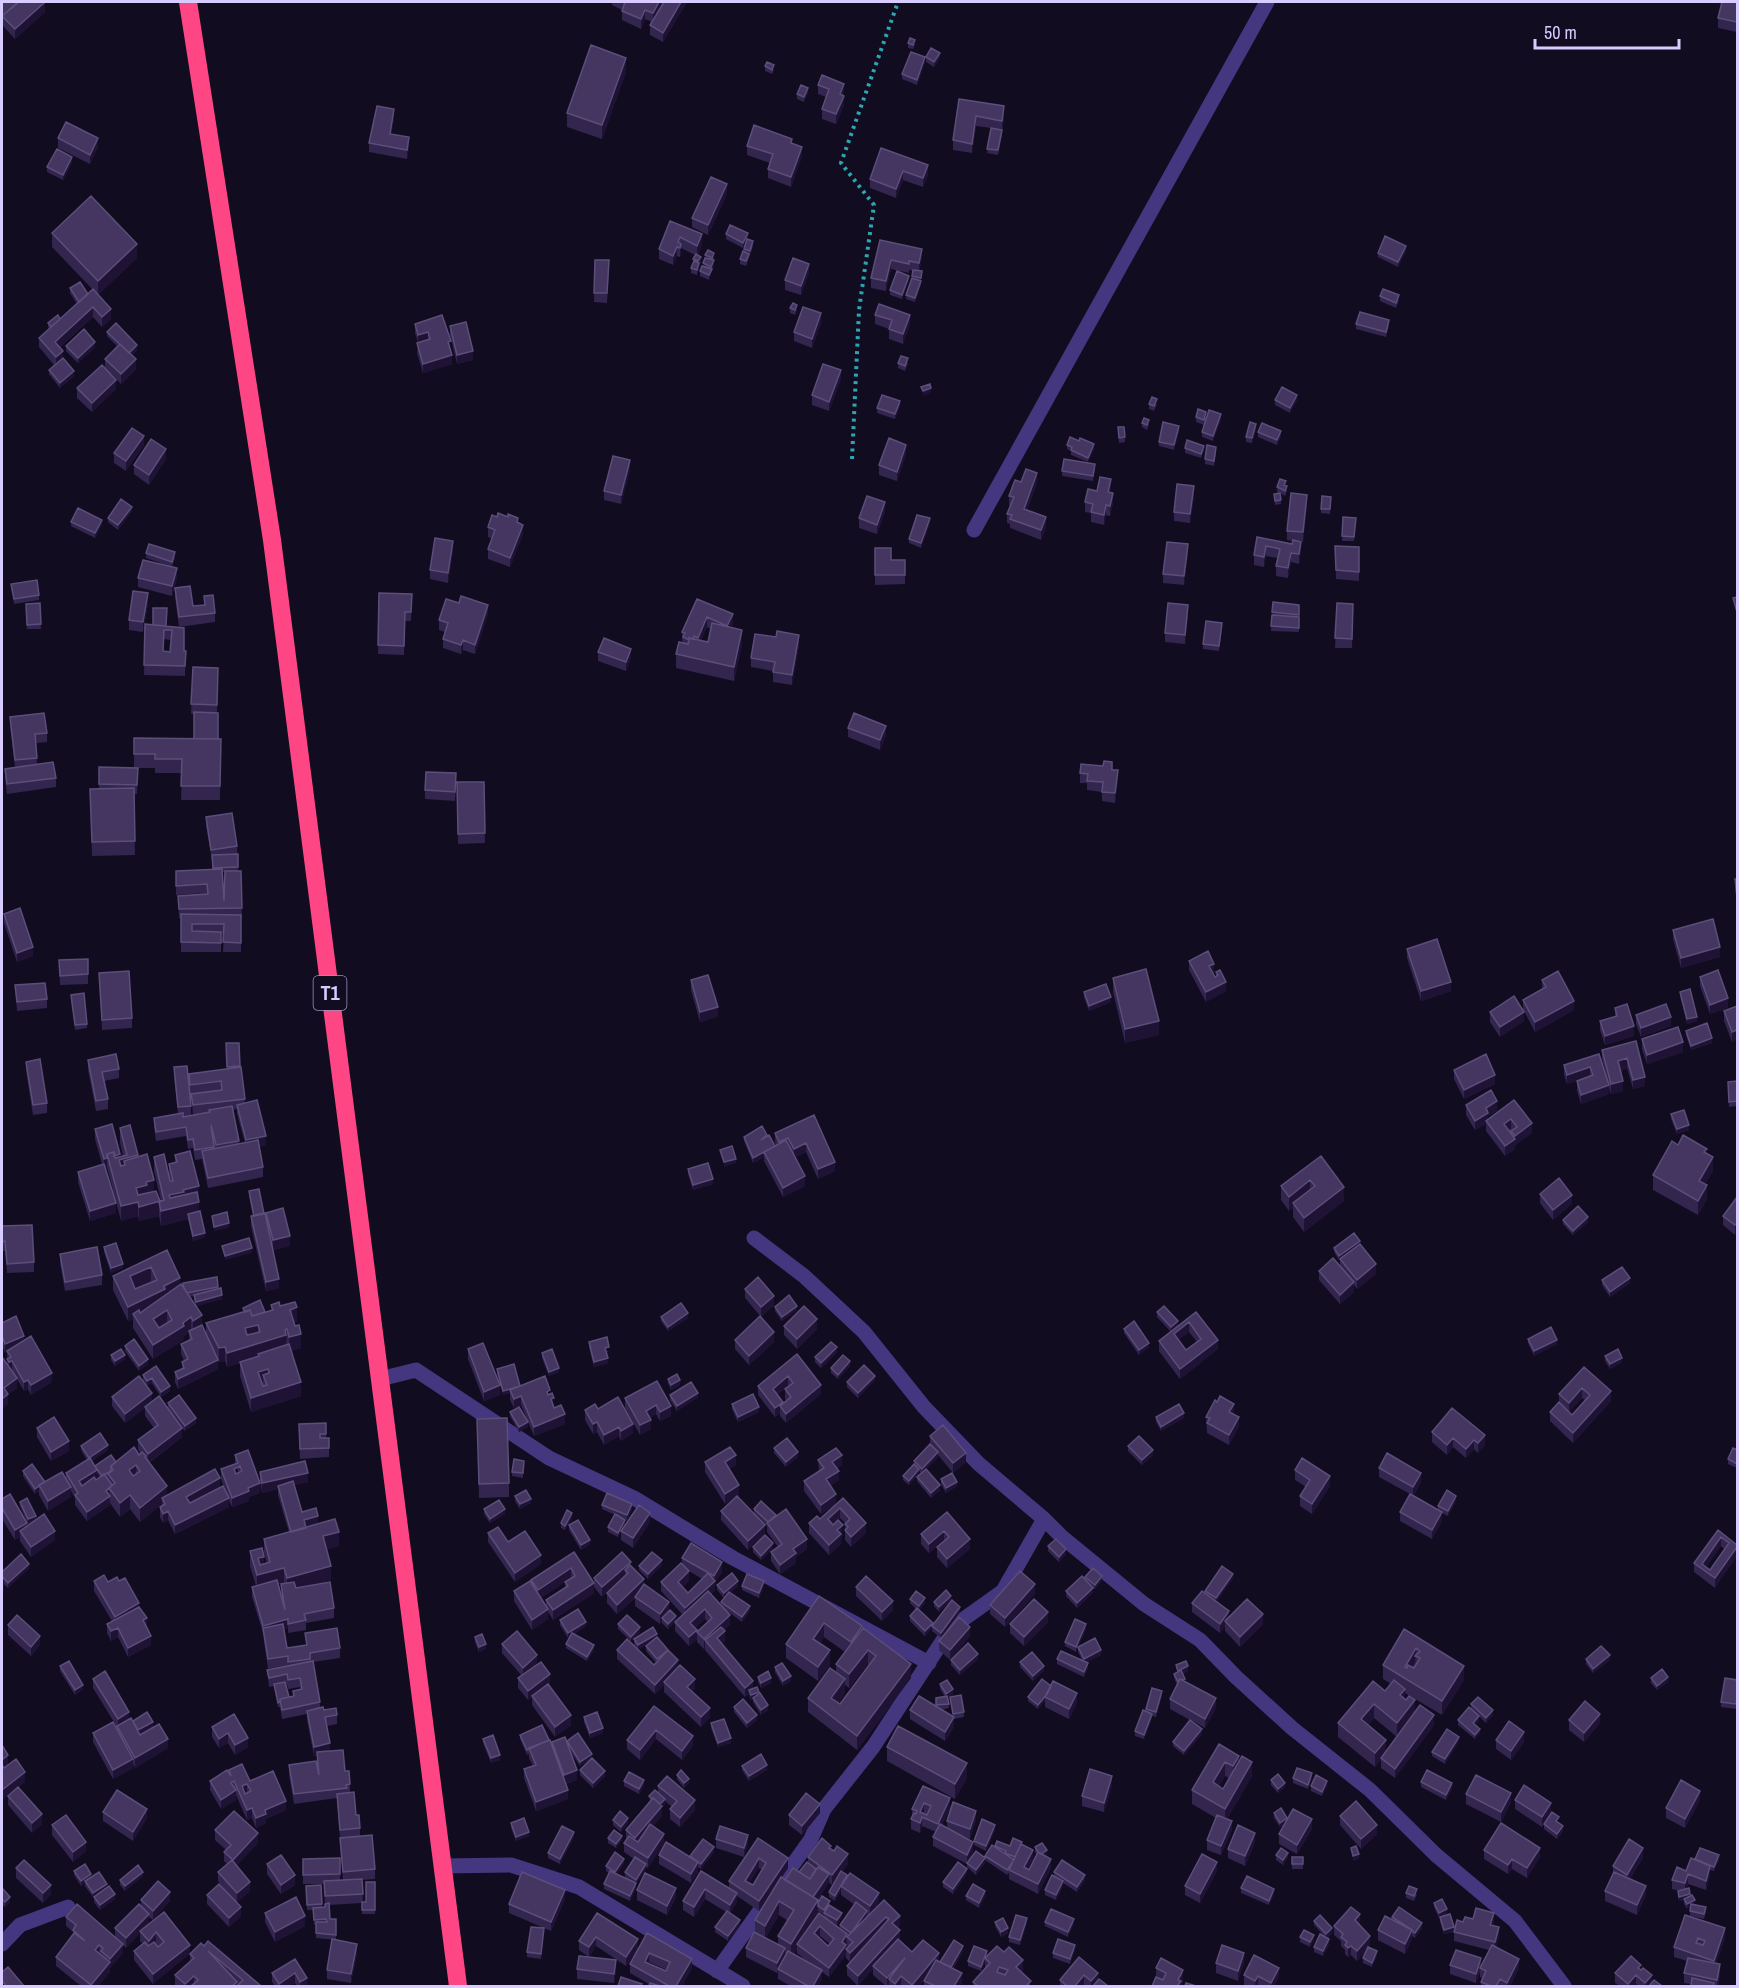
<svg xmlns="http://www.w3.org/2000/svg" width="1739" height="1988" font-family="'Archivo Narrow',sans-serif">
  <rect width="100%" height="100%" fill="#120c20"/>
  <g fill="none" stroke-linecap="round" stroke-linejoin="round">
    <path stroke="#2ca6b2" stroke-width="4" stroke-dasharray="3 4.5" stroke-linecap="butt" d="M852 459 859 310 874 205 841 163 898 2"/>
    <path stroke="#44377f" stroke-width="15" d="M974 530 1267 2
      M754 1238 804 1276 864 1332 924 1407 979 1464 1044 1519 1062 1537 1144 1604 1200 1640 1236 1677 1292 1728 1370 1790 1436 1855 1515 1921 1564 1986
      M380 1379 416 1370 549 1458 634 1498 733 1558 929 1663
      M443 1866 511 1865 579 1887 743 1986
      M2 1944 20 1925 68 1907
      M717 1971 811 1839 824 1809 873 1747 951 1628 1003 1591 1044 1519"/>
    <path stroke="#ff4684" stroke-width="18" d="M188 2 272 540 458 1986"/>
  </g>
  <path fill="#32254e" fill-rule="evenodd" d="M2 2 45 12 15 39 2 25Z
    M612 2H663L659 10 664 2H687L663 42 650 35V25L652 22 645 19 641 29 622 20V10L612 5Z
    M1737 2V32L1718 28V18Z
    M908 43 915 44 913 49 908 48Z
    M926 57 940 58 934 67 926 62Z
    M925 62 917 85 902 79V74Z
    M765 66 774 70 772 74 765 71Z
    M626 72 602 139 567 127V113Z
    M818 85 844 93 843 95 844 105 836 124 822 119V109L826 97 818 94Z
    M808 93 804 102 797 99V94Z
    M959 99 1004 115 1002 135 998 155 987 153 991 128 976 126 972 153 953 150V140Z
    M394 119 391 134 409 147 407 159 369 152V143Z
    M58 138 98 147 90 164 58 148Z
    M792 143 802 156 791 187 768 178V169L770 163 747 155V146Z
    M881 148 928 175 923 187 903 180 896 198 870 188V179Z
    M72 162 63 180 47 172V167Z
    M727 194 708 235 692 227V218Z
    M670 221 702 244 698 255 701 261 697 275 691 273V268L695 255 681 248V253L680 257 677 256 673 265 659 259V249Z
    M52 233 137 258 98 295 111 319 102 327 93 317 60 347 63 358 74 376 60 388 49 374V370L54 365 39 347V338L49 329 48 327V323L60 319 77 304 70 293V288L88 294 93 290 52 247Z
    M726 234 748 238 747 239 753 246 746 266 740 264V259L744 252V249L747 239 743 248 726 239Z
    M880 240 922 258 919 271 922 276 915 302 906 299V295L912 278 913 271 909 270V273L891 269 886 291 871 288V278Z
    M1406 251 1398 267 1378 257V253Z
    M705 255 714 257 713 260 714 265 709 280 700 276V271L703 266Z
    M595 260 609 270 607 303 594 302Z
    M809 273 801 295 785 290V280Z
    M909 280 902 299 890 295V290Z
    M1380 296 1399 300 1396 308 1380 301Z
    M790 308 797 310 795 315 790 313Z
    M442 315 451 350 452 364 423 373 417 353 418 343 415 333V324Z
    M875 315 910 324 903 344 889 339V329L875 324Z
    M821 323 812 348 794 341V332Z
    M1356 324 1389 325 1386 337 1356 329Z
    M450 326 473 360 457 364 450 335Z
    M107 332 137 350 132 355 136 369 121 384 105 368 116 389 92 412 77 398V388L105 368V359L117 346 107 336Z
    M66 346 95 347 78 363 66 351Z
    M898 363H908L905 371 898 368Z
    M841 379 829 411 812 405V395Z
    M1275 400H1297L1290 413 1275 405Z
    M1149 404H1157L1154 411 1149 409Z
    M900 406 895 419 877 413V408Z
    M1196 417H1206L1204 425 1196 422Z
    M1221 419 1213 441 1202 437V432Z
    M1142 423 1149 424 1147 430 1142 427Z
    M1118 427 1125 437V442L1119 443Z
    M1256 429 1252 443 1246 442V437Z
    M1179 431 1174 450 1159 446V442Z
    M1258 432 1281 436 1277 445 1258 437Z
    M1079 441 1094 449 1088 462 1071 455V451L1067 449V445Z
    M144 445 126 471 114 463V453Z
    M1185 448 1204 450 1201 458 1185 453Z
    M1216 451 1214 466 1205 464V459Z
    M906 454 897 481 879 475V465Z
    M166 459 149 485 134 474V465Z
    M1095 468 1093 481 1062 476V471Z
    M630 470 621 504 604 500V491Z
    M1021 482 1037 483 1027 510 1046 527 1041 540 1010 528V524L1007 523V514L1010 506 1009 505V496Z
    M1286 486 1287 491 1285 496 1280 493 1281 504 1275 505 1274 494 1279 493 1277 492V487Z
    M1111 489 1110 492 1113 503 1110 516 1106 515 1104 525 1091 522V513L1085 512V502L1097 491Z
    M1194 496 1190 523 1174 521V512Z
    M1331 502 1330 514 1321 513V509Z
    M1307 505 1303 542 1297 541 1301 551 1299 564 1291 562 1288 578 1276 576V566L1278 558 1266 556 1264 567 1254 565V555L1257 537 1292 544V541L1287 540V531Z
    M132 511 118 530 108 522V518Z
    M885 512 877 534 859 528V518Z
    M1343 517 1356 518 1354 541H1342Z
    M71 522 102 524 95 538 71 526Z
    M518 523 523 534 510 567 488 559V549L492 539 488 537V527Z
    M930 523 921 548 909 543V539Z
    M1335 546 1359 547V581L1336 579Z
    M875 548 891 560H905V584L875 585Z
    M453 551 448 583 430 579V570Z
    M146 553 175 557 172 567 146 558Z
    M1188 554 1184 585 1163 583V574Z
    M138 578H177L172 596 138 587Z
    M11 584 39 595V600L14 604Z
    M175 588 193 606 204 605V596L215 613V622L179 627 175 597Z
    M379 593 412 594 411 621H405L404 655 378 654Z
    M697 599 733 623 731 627 742 644 734 681 676 668V654L683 642 682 641V632ZM707 627 711 629 708 642 701 640Z
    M1273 602 1299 605V632L1271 631Z
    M40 603 41 629H27L26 604Z
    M148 603 143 632 129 630V620Z
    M1337 603 1353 604 1352 648H1335Z
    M488 614 475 654 463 650 461 654 443 648V639L445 632 439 630V620Z
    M1188 615 1185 644 1165 642V633Z
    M145 624 184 628V651H186L185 676 144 675ZM164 639 171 640 170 652 163 651Z
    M1222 627 1219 651 1203 649V644Z
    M799 644 792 685 773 682V671L751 667V658Z
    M598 652 631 658 626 671 598 661Z
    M193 667 218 668 217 713 218 739H221L220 800H181L182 773H155V768H134V738L194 739V714H191Z
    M10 717 47 733V742L36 743 37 764 56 778V787L7 794 5 778V769L15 767 10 726Z
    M848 728 886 735 880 750 848 737Z
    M99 767 138 768 137 794H134L135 855 92 856 90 789H99Z
    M1112 770 1118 780 1115 803 1102 801V792L1087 790V783H1080V773Z
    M457 782H484L485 843 458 844Z
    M456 783 455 801 425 799V790Z
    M206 817 237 846 238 871H241L242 917H241V952H223L224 934H221V952H181V918H179L178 896 207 893 176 895V871L212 869V860L206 826ZM222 872H225L224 901Z
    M1735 879H1737V905L1735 889Z
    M4 914 33 956 17 962 4 923Z
    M1673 930 1720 957 1681 968 1673 939Z
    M1407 949 1451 991 1421 1001 1407 958Z
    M88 959V984L60 985 59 960Z
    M1189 961 1214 973 1213 974 1215 977 1216 976V972L1226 991 1206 1002 1189 970Z
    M99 973 132 1018V1028L102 1030Z
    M1700 977 1728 1008 1710 1014 1700 986Z
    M1113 978 1159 1035 1125 1043 1113 992Z
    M691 980 718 1016 700 1022 691 990Z
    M1542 980 1574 1010 1535 1032 1523 1009V1000L1542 989Z
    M15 985 47 999V1008L17 1011Z
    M1084 992 1111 1002 1089 1011 1084 997Z
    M1680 992 1697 1021 1687 1024 1680 996Z
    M71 995 87 1024V1028L75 1030Z
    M1737 1006V1039L1732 1042 1724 1021V1011Z
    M1615 1008 1634 1036 1605 1045 1600 1030V1021L1615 1017Z
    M1490 1012 1524 1021 1500 1037 1490 1022Z
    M1636 1015 1671 1026 1641 1037 1636 1024Z
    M1686 1031 1712 1043 1691 1050 1686 1035Z
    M1642 1039 1683 1052 1647 1064 1642 1049Z
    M1636 1041 1645 1086 1633 1089 1627 1068 1621 1070 1623 1091 1611 1094 1609 1088V1094L1581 1104 1577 1091V1081L1567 1084 1564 1075V1065L1599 1054 1607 1077 1602 1059V1050Z
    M226 1043H239L240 1067 245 1103 266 1145 259 1147 263 1167V1177L208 1188 202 1159 195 1160 193 1148 188 1149 186 1136 156 1141 154 1127V1118L178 1114 174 1077V1067L191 1106V1115L183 1117 205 1113 193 1115 191 1094H190L189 1083V1074L227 1069ZM237 1109V1114L245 1143 239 1144 233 1110Z
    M88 1060 119 1069V1078L104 1081 108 1099V1109L96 1111 88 1070Z
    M26 1062 47 1103V1113L33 1115 26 1071Z
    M1454 1070 1495 1084 1464 1099 1454 1079Z
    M1737 1081V1106L1729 1107 1728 1087Z
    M1514 1100 1532 1133 1515 1145V1149L1505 1156 1486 1131V1124L1475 1130 1466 1115V1105L1497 1111 1488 1116V1119Z
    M1671 1114 1689 1130 1677 1134 1671 1119Z
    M814 1115 835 1171 818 1179 806 1152 795 1157 805 1186 783 1197 764 1161V1157L753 1163 744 1141V1137L767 1136 775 1146 776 1145 775 1142V1133Z
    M120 1128 138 1157 154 1191 160 1202 161 1201 154 1171V1157L169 1177V1164L175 1163V1155L199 1199V1212L205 1237 193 1241 188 1219 161 1226 159 1216 139 1221 138 1216 121 1221 107 1167 105 1168 116 1213 90 1221 78 1182V1172L102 1164 95 1139V1129L120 1156H123L120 1142Z
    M1678 1145 1707 1153 1713 1171 1705 1184 1707 1199 1698 1215 1653 1190V1175Z
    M1321 1156 1344 1201 1304 1232 1293 1217V1208L1289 1211 1281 1200V1186Z
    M688 1169 713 1184 693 1190 688 1174Z
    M249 1191 264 1214 266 1219V1213L290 1246 273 1250 279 1288 266 1291 251 1226V1216H253L249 1196Z
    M1540 1194 1572 1204 1553 1220 1540 1203Z
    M1737 1197 1735 1235 1723 1225V1216Z
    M1563 1220 1588 1222 1573 1235 1563 1224Z
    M2 1226 34 1262V1272L7 1273 5 1251H2Z
    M1360 1244 1376 1274 1357 1289 1354 1285V1292L1340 1304 1319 1280V1271L1340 1267V1260H1339L1334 1252V1248Z
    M104 1247 123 1268 111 1273 104 1252Z
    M167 1250 180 1285 183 1286V1283L217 1277 218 1288 222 1299 196 1306 202 1326 206 1333V1323L243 1312V1308L265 1312 271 1310V1305L280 1306 297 1322H294L301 1348 291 1351 301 1396 251 1412 240 1376V1363L227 1367 225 1361 218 1362V1369L178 1389 175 1382V1372L182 1369V1362L184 1361 181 1354V1344L189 1340V1333L184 1336V1340L153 1359 133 1328V1319L128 1321 113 1290V1276ZM151 1281 152 1282 135 1289V1288ZM194 1296V1300L195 1306 189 1297Z
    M60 1254 102 1275V1285L65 1291 60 1263Z
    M1602 1280 1630 1283 1610 1297 1602 1285Z
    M745 1289 774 1305 761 1317 745 1298Z
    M775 1307 797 1310 782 1321 775 1311Z
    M1157 1312 1178 1325 1171 1332 1157 1317Z
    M1196 1312 1218 1349 1180 1379 1159 1351V1341ZM1189 1332 1197 1342 1186 1350 1178 1340Z
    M661 1317 688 1318 668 1331 661 1321Z
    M2 1323 24 1341 52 1382 31 1395 28 1389 24 1391 17 1379V1388L8 1394V1404L7 1352 5 1353 2 1345Z
    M784 1326 817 1329 797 1349 784 1335Z
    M1124 1329 1149 1347 1139 1355 1124 1333Z
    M1528 1339 1557 1344 1534 1356 1528 1343Z
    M735 1340 774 1342 749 1365 735 1349Z
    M589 1342 609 1352H607L608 1363 594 1367 589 1347Z
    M125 1346 148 1364 139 1371 125 1351Z
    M468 1349 500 1395 484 1401 468 1359Z
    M837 1352 821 1368 815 1362V1357Z
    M542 1353 559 1372 549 1376 542 1358Z
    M797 1354 821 1394 786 1423 780 1416V1413L775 1417 758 1395V1386ZM788 1386 785 1389V1399L787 1401 783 1404 777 1395Z
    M111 1355 125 1359 115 1366 111 1360Z
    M1605 1356 1622 1362 1610 1369 1605 1361Z
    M156 1366 170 1391 161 1397 152 1383 147 1386 143 1380V1375Z
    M850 1366 838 1379 831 1373V1368Z
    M1584 1367 1611 1401 1573 1443 1550 1421V1412L1559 1403V1394ZM1582 1398 1585 1400 1572 1415 1569 1412Z
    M497 1369 520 1386 550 1394 554 1406 565 1424 534 1436 521 1405 514 1408 510 1400V1393L503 1395 497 1374Z
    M668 1379 680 1385 671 1390 668 1383Z
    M875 1380 858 1398 847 1387V1382Z
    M657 1381 671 1416 660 1421 656 1414 650 1418 651 1429 640 1435 625 1408V1398Z
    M670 1395 698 1397 677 1411 670 1400Z
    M112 1397 152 1401 168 1408V1403L196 1423 185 1431 182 1428V1437L149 1463 167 1495 220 1487 226 1492 221 1479V1469L235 1464V1455L260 1493 249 1497V1501L232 1507 229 1500V1507L175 1534 168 1520 163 1523 160 1517V1507L162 1506V1504L140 1522 130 1509 120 1517 110 1503V1505L87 1521 75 1505V1498L71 1491V1497L48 1511 39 1495V1491L35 1494 23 1476V1471L45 1482 66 1478V1473L87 1460 81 1450V1446L108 1450 92 1461 95 1466 116 1462 141 1454 138 1450V1440L154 1428 145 1416V1408L125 1423 112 1406ZM237 1468 238 1472 236 1474 234 1469ZM97 1473 100 1478 96 1480Z
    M732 1404 759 1412 738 1422 732 1409Z
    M1452 1408 1485 1445 1478 1453 1474 1449 1466 1458 1453 1447 1447 1455 1432 1442V1432Z
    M598 1409 633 1433 621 1441 619 1436 604 1445 597 1432 593 1434 585 1420V1410Z
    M510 1412 528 1427 519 1432 510 1416Z
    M1234 1413 1239 1426 1229 1445 1207 1433 1206 1417Z
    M1156 1417 1184 1418 1161 1431 1156 1422Z
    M477 1419 509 1483V1497L479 1498Z
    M326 1423V1438H329V1457L300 1459 299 1433Z
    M37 1428 69 1451 51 1461 37 1437Z
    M930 1436 966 1462 953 1473 938 1455V1457L926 1469 940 1490 931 1498 917 1481V1477L921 1473 919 1471V1474L909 1485 903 1480V1476L914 1464V1461L930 1444Z
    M1128 1446 1153 1455 1142 1465 1128 1451Z
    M774 1448 798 1457 786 1467 774 1453Z
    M1737 1450V1468L1728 1464V1459Z
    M818 1460 842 1465 837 1468 839 1480 830 1486 836 1504 821 1514 804 1491V1481L819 1471Z
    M705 1462 736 1465 729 1469 739 1495 737 1496 765 1525 748 1550 721 1520V1511L736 1497 725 1504 705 1472Z
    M524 1465 523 1478 512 1476V1472Z
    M1379 1468 1421 1482 1414 1495 1438 1509V1506L1456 1501 1448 1516 1442 1513V1521L1432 1539 1400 1521V1512L1410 1494 1379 1477Z
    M1295 1470 1330 1486 1312 1514 1300 1506V1496L1306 1487 1295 1480Z
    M260 1472 308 1482 294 1485 302 1512 318 1524 339 1546 326 1550 331 1580 313 1585 334 1608V1618L306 1623V1630L288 1633V1628L283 1629 287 1648 306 1645 305 1633 340 1648V1658L313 1662 320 1702V1708L324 1710 337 1715V1724L327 1726 330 1751 345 1771 350 1784V1793L360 1828V1836L375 1869V1879L362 1880 363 1902H366L375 1882V1914H362V1903L329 1905 330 1919H336V1940L316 1938V1925H314L313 1910H307L306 1886 321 1885 322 1907H325L324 1884H303V1859L340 1858V1880H343L337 1798 294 1804 289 1775V1765L317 1768V1756H314L307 1720V1714L282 1719 280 1707H278L274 1686 269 1687 267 1670 288 1665 268 1669 263 1633 252 1597V1587L256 1586 250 1566V1551L264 1563H267L264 1553V1539L289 1532 278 1495V1489L262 1493 260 1481ZM284 1582 285 1583 281 1584 282 1600 278 1584ZM286 1684H287L288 1689 300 1687V1689L293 1691V1697H289Z
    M941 1479 957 1486 946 1493 941 1484Z
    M515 1496 531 1503 520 1509 515 1501Z
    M843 1498 866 1533 851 1547 845 1540V1523L840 1518 833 1525 843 1535 841 1536V1544L829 1555 809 1533V1523L820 1519Z
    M2 1499 27 1526 34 1521 28 1524 20 1506V1502L36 1520 55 1540 31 1557 20 1541V1537L15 1540 2 1519V1522Z
    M602 1505 632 1509 627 1520 618 1516 625 1525 650 1522 633 1548 621 1540V1532L618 1537 608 1532V1527L615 1515 602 1509Z
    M484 1509 505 1514 490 1523 484 1514Z
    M754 1509 776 1516 807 1549 796 1557V1563L780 1574 771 1561V1552L778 1547 767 1532V1526L754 1514Z
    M947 1512 970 1549 947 1568 937 1557V1547L944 1541 929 1553 921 1544V1534Z
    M572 1518 565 1530 561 1528V1523Z
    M569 1525 590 1544 581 1550 569 1530Z
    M1718 1530 1737 1545 1715 1588 1694 1572V1563ZM1721 1546 1725 1550 1710 1570 1706 1567Z
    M488 1533 508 1542 541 1564 515 1582 488 1542Z
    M1048 1546 1066 1554 1059 1562 1048 1551Z
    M753 1547 773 1548 761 1560 753 1552Z
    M574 1552 594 1583V1578L631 1566 644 1584 669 1611 676 1621 668 1629 662 1623V1621L660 1624 635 1606V1598L617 1614 607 1603V1593L620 1581 602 1597 594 1587V1593L553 1620 548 1612V1619L532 1630 514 1601V1591L531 1583V1580ZM571 1578 565 1582V1587L546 1600V1607L541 1598Z
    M682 1558 722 1572 715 1583V1590L711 1594 721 1606V1602L724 1598 717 1590V1585L738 1586 730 1593 750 1611 742 1622 726 1610 730 1624 724 1630 725 1641 722 1643 753 1688 759 1694 768 1710 761 1715 753 1702V1699L751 1700 749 1694 745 1697 705 1650V1648L704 1649 697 1642V1632L708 1622 705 1619 695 1628 697 1639 689 1646 675 1631V1622L683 1615 661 1591V1582L682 1564ZM689 1571 702 1579 688 1593 682 1587 689 1581Z
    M662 1565 648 1579 639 1570V1566Z
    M29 1568 8 1588 4 1584V1590L2 1592V1572Z
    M1085 1577 1102 1581 1095 1589 1093 1588V1592L1077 1608 1066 1596V1591L1085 1579Z
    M1233 1578 1216 1602 1229 1617 1263 1624 1240 1647 1225 1631V1626L1220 1633 1192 1612V1603L1205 1593V1591Z
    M94 1581 108 1582 139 1608 147 1627 151 1645 128 1657 118 1637 111 1641 107 1633V1624L112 1621 94 1591Z
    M742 1586H764L759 1598 742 1590Z
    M856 1587 893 1610 882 1621 856 1596Z
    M1035 1594 1005 1627 990 1614V1605Z
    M819 1596 862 1630 911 1678 857 1750 808 1712V1698L836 1673V1664L845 1652 824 1637 820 1643 830 1665 818 1681 786 1658V1644ZM868 1664 869 1665 840 1704 838 1703 845 1693V1685L849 1688Z
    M910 1599 925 1603 919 1610 933 1626 960 1612 941 1638 932 1631V1628L925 1636 910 1621V1616L916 1609 910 1603Z
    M951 1601 939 1612 934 1606V1602Z
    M560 1620 586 1626 574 1634 594 1650 587 1661 566 1648V1644L569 1637 568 1638 560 1625Z
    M1048 1622 1024 1646 1010 1633V1624Z
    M618 1624 640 1632 631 1641 618 1629Z
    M8 1625 40 1645 31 1656 8 1635Z
    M1086 1629 1078 1647 1101 1655 1087 1662 1088 1668 1084 1677 1057 1664V1659L1082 1660 1078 1652V1648L1076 1652 1065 1646V1642Z
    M1404 1629 1464 1680 1442 1715 1405 1693V1700L1415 1712 1434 1725 1395 1778 1381 1768V1760L1375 1767 1338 1737V1723L1385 1691 1391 1684 1383 1679V1665ZM1374 1718 1397 1737 1386 1752 1368 1725Z
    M970 1636 950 1660 939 1650V1641Z
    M475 1637 486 1649 479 1652 475 1642Z
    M657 1637 678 1667 695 1688 692 1692 710 1717 701 1727 664 1692V1685L655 1694 617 1659V1650L637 1649 634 1644V1639ZM649 1643 646 1646V1651L656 1663 654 1665 638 1650Z
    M502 1644 537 1664 550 1683 549 1684 571 1725 555 1737 532 1705V1697L528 1700 518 1688V1678L522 1676 502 1653Z
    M978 1659 960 1675 951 1665V1660Z
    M1586 1659 1610 1660 1593 1673 1586 1664Z
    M1020 1662 1044 1670 1033 1681 1020 1667Z
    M1176 1665 1188 1671 1182 1674 1185 1682 1216 1708 1205 1728 1191 1720 1202 1734 1184 1755 1173 1746V1742L1190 1720 1170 1709V1699L1177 1685 1174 1678V1674L1177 1672Z
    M60 1666 83 1689 75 1695 60 1671Z
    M775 1667 791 1681 783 1686 775 1672Z
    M758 1677 771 1683 761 1688 758 1682Z
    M1651 1678 1668 1682 1657 1690 1651 1683Z
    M93 1679 129 1719 133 1721 153 1727 140 1734V1735L168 1748 135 1768 133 1764V1768L113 1779 93 1742V1733L117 1729V1727L93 1688Z
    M1737 1680 1736 1709 1721 1707V1702Z
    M940 1684 953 1694 948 1698 949 1708 941 1710 953 1717 950 1697 964 1712V1717L954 1719V1727L945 1741 910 1719V1710L936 1707V1698L945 1697 940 1689Z
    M1051 1686 1077 1703 1069 1719 1045 1707V1701L1038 1709 1028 1701V1697Z
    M1162 1695 1156 1717 1152 1716V1718L1144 1739 1135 1736V1731L1146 1711V1709Z
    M1471 1704 1493 1715 1486 1723 1479 1716V1721L1475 1725 1480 1733 1475 1739 1458 1725V1720L1471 1709Z
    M654 1706 693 1746 682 1760 656 1739 640 1760 627 1749V1740Z
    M734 1707 757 1720 747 1728 734 1712Z
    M234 1714 248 1747 235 1755 228 1743 219 1748 212 1737V1727Z
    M584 1717 603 1733 590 1738 584 1722Z
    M1569 1720 1600 1723 1584 1742 1569 1730Z
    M711 1723 731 1743 718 1747 711 1728Z
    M520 1735 549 1741 552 1746V1742L567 1743V1741L592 1759 605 1776 593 1788 580 1775V1770L591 1759 580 1766 569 1749 577 1780 566 1784 568 1799 536 1811 524 1778V1769L533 1766 529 1758V1754L527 1755 520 1739Z
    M483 1739 500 1760 491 1763 483 1743Z
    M1496 1740 1524 1742 1511 1760 1496 1749Z
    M1459 1741 1445 1764 1432 1756V1752Z
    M1219 1744 1239 1762 1252 1776 1227 1819 1232 1830 1221 1855 1207 1850V1840L1216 1818 1192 1804V1790ZM1225 1776 1229 1778 1223 1789 1219 1786Z
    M2 1745 8 1764 25 1782 18 1787 42 1824 32 1833 8 1805V1796L15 1790 2 1800Z
    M887 1747 967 1778 955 1799 887 1761Z
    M742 1766 767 1770 749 1781 742 1770Z
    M229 1770 250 1781 286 1810 266 1819V1823L256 1828 252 1818 247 1820 236 1795V1800L221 1809 210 1790V1781L229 1773Z
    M677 1775 689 1783 684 1788 677 1779Z
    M1293 1778H1312L1308 1789 1293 1783Z
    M1271 1780 1285 1787 1278 1793 1271 1785Z
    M624 1781 644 1785 639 1794 624 1786Z
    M1421 1782 1452 1788 1446 1800 1421 1787Z
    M1112 1785 1104 1812 1082 1806V1796Z
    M658 1786 695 1810 680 1827 670 1819V1809L672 1807 665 1801V1804L662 1807V1816L653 1826 664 1843 648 1868 646 1867V1869L636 1884V1888L630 1901 604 1889V1884L609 1873 606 1871V1866L624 1863 617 1874 625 1877V1872L634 1859 624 1852V1843L626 1840V1830L650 1802 649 1796 658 1793Z
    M923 1786 950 1808 942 1825 947 1828V1821L976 1820 970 1839 962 1836 973 1852 969 1860 985 1863 976 1875 967 1867V1864L933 1846V1837L936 1832 922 1826 920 1833 911 1829V1819L912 1815V1809Z
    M1311 1786H1327L1322 1796 1311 1791Z
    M1466 1794 1511 1802 1501 1822 1466 1804Z
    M1515 1800 1551 1812 1545 1822H1559L1558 1823 1563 1831 1557 1839 1544 1829V1824L1542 1827 1515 1809Z
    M1700 1800 1685 1828 1666 1818V1808Z
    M103 1812 147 1818 133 1841 103 1821Z
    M820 1813 802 1835 789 1825V1815Z
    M1274 1813 1312 1829 1297 1854 1279 1844V1834L1284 1825 1280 1827 1274 1818Z
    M1340 1816 1377 1834 1361 1849 1340 1825Z
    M613 1820 628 1823 621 1832 613 1825Z
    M511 1823 529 1836 516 1841 511 1828Z
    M52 1825 86 1851 73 1862 52 1835Z
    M215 1830 258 1843 236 1866 250 1891 237 1902 241 1916 229 1927 207 1904V1895L230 1896 218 1881V1872L227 1864 224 1861V1852L226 1850 215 1840Z
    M995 1830 986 1851 974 1845V1841Z
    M574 1837 560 1864 548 1858V1853Z
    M608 1838 622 1840 616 1848 608 1843Z
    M758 1838 788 1868 781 1878 785 1880 799 1872 808 1864V1857L831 1849 848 1864 842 1872 847 1877 879 1902 871 1913 884 1900 900 1925 897 1928 899 1940 912 1952 940 1962 963 1951 953 1969 962 1983 960 1986H924V1981L926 1978 919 1986H889V1985L886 1986 873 1975V1969L858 1986 847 1975V1966L850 1962 846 1958V1949L848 1947 847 1944 846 1946V1955L829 1977 822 1972V1979L818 1986H791L778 1979V1972L777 1973 746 1957V1948L755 1933V1920L778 1881 759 1911 737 1896V1902L730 1913 740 1925 728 1941 715 1932V1927L726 1912 705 1899 694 1917 683 1910V1901L701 1871 729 1888V1881ZM759 1868 762 1870 753 1885 749 1883ZM837 1878 829 1892V1897L835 1901 841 1890V1895L855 1905 840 1925V1928L829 1920 837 1925 842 1917 830 1906 818 1903V1900L829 1882 832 1885ZM818 1911 824 1915V1914V1917L818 1914ZM779 1915 788 1921 778 1936V1945L765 1938ZM820 1936 830 1944 828 1946 819 1937ZM797 1949V1953L809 1963 794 1954Z
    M716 1839 748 1844 744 1857 716 1848Z
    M997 1841 1010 1846 1022 1844 1033 1859 1028 1869 1029 1870 1037 1855 1035 1852V1847L1047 1855 1045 1856 1051 1868 1038 1894 1009 1879V1873L1007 1875 985 1860V1856L995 1847Z
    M1255 1842 1245 1866 1228 1858V1849Z
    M1484 1850 1540 1857 1527 1878 1512 1869 1508 1874 1484 1859Z
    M714 1852 701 1869 698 1867V1872L691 1883 659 1864V1855L690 1857Z
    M1276 1855 1288 1857 1283 1865 1276 1860Z
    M1292 1857H1303V1869H1292Z
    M1643 1858 1630 1879 1646 1895 1637 1915 1605 1901V1891L1613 1874V1866Z
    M1695 1859 1719 1860 1714 1871 1710 1870V1875L1706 1890 1688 1884 1686 1889 1695 1904 1706 1911 1704 1919 1690 1916V1907L1687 1909 1684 1904V1900L1679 1901 1678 1896V1891H1679L1672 1889V1880L1686 1871Z
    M267 1864 295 1885 281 1894 267 1874Z
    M16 1868 51 1894 43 1903 16 1878Z
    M74 1871 91 1877 107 1888 115 1899 100 1910 94 1902V1897L98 1894 93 1897 85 1886V1883L81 1886 74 1875Z
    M1217 1871 1200 1903 1185 1895V1886Z
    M1054 1872 1085 1880 1077 1892 1063 1883V1886L1056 1900 1045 1895V1890L1054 1877Z
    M967 1873 953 1894 943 1887V1882Z
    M143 1876 125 1891 120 1885V1880Z
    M2 1888 10 1902 5 1907 2 1904Z
    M1241 1888 1274 1893 1269 1905 1241 1893Z
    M637 1890 676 1897 667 1915 637 1900Z
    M1406 1893 1417 1894 1414 1901 1406 1898Z
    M966 1896H985L979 1908 966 1900Z
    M565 1899 551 1931 544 1928 541 1959 527 1957V1952L544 1928 509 1913V1904Z
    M141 1900 170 1901 153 1920 149 1917V1923L190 1945 153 1984 134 1960V1951L143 1944 140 1941V1933L126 1948 123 1945V1953L110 1968V1972L98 1986H81L56 1966V1957L73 1936V1932L66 1926V1917L115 1937V1928L141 1906Z
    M1434 1903 1447 1914 1439 1918 1434 1907Z
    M265 1913 305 1926 275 1942 265 1922Z
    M597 1913 638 1949 626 1966 596 1946 589 1957 579 1950V1941Z
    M1685 1915 1725 1938 1716 1964 1720 1974 1718 1986H1691V1984L1684 1983V1973L1687 1961 1674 1957V1947Z
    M1392 1917 1422 1928 1415 1938 1412 1936V1939L1405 1954 1378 1940V1930L1392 1919Z
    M1440 1917 1454 1932 1444 1934 1440 1922Z
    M1473 1919 1494 1922 1493 1926 1499 1937 1496 1947 1519 1968 1510 1986H1481V1982L1482 1978 1480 1977V1971L1476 1983 1450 1974V1965L1481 1966 1489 1950 1454 1941V1932L1463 1922Z
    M1314 1921 1332 1933 1327 1938 1329 1944 1323 1956 1314 1952V1947L1324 1936 1314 1925Z
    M995 1922 1008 1933 1001 1937 995 1926Z
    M1045 1922 1074 1923 1068 1937 1045 1926Z
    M1027 1923 1020 1945 1009 1942V1937Z
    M1359 1924 1370 1946 1369 1947 1377 1955 1372 1967 1363 1963V1958L1367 1949 1357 1961 1351 1955 1348 1957 1345 1954V1950L1341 1946V1941L1334 1935V1926Z
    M647 1933 692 1968 682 1986H648L649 1984 630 1973V1964ZM649 1962 667 1970 666 1971 648 1963Z
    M1300 1937 1314 1940 1310 1947 1300 1942Z
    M204 1946 261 1986H175V1975L190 1962V1954Z
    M1075 1950 1070 1964 1053 1958V1953Z
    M357 1953 351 1983 327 1979V1970Z
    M987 1956 1023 1973 1031 1986H973V1982L985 1968V1961L981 1971 968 1966V1961Z
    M1079 1957 1098 1980 1108 1986H1086L1084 1985 1083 1986H1060V1980Z
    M295 1959 307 1986H297L295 1983 289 1986H275L272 1982V1973Z
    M1244 1962 1238 1981 1216 1973V1963Z
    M1156 1968 1183 1980 1181 1986H1152L1156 1977Z
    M577 1969 616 1970 614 1983 577 1979Z
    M1641 1970 1652 1983 1662 1986H1639L1636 1984 1633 1986H1620L1615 1983V1973Z
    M1244 1975 1279 1977 1274 1986H1247L1244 1985Z"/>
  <path fill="#1e1334" d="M45 2V12L15 39V29Z
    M659 2H663L653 23V13Z
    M681 2H687L663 42V33Z
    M645 10V19L641 29V19Z
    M940 53V58L934 67V62Z
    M925 57V62L917 85V80Z
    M626 58V72L602 139V125Z
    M844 84V93L840 104V94Z
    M808 88V93L804 102V97Z
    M844 96V105L836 124V114Z
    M1004 106V115L1002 130V121Z
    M394 109V119L390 144V134Z
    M976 116V126L972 153V144Z
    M409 137V147L407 159V150Z
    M98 138V147L90 164V155Z
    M802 147V156L791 187V177Z
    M72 157V162L63 180V175Z
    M928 165V175L923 187V178Z
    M903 171V180L896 198V189Z
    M727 184V194L708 235V225Z
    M748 233V238L743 248V243Z
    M702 234V244L697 256V246Z
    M137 244V258L98 295V281Z
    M681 244V253L680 257V248Z
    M1406 246V251L1398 267V262Z
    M677 247V256L673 265V256Z
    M922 249V258L919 272V263Z
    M701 257V261L697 275 698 261Z
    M714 260V265L709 280V275Z
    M891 260V269L886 291V281Z
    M809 264V273L801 295V286Z
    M909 276V280L902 299V295Z
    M921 281V285L915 302V298Z
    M93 307V317L55 351V342Z
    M111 309V319L102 327V317Z
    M821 313V323L812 348V339Z
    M910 315V324L903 344V334Z
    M428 332V341L418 344V335Z
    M95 342V347L78 363V358Z
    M137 345V350L129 358V354Z
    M63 351V360L56 366V357Z
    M473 351V360L457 364V355Z
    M452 355V364L423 373V364Z
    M136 359V369L121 384V374Z
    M841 370V379L829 411V402Z
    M74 371V376L60 388V383Z
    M116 380V389L92 412V403Z
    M931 388V392L923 396V391Z
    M1297 395V400L1290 413V408Z
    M900 401V406L895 419V414Z
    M1221 414V419L1213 441V436Z
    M1256 424V429L1252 443V438Z
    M1179 426V431L1174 450V445Z
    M1281 431V436L1277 445V440Z
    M144 436V445L126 471V461Z
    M1094 444V449L1088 462V458Z
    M906 445V454L897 481V472Z
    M166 449V459L149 485V475Z
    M630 460V470L621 504V495Z
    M1037 473V483L1024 518V509Z
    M1111 479V489L1108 501V492Z
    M1194 486V496L1190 523V514Z
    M1113 493V503L1110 516V506Z
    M1307 495V505L1303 542V532Z
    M885 502V512L877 534V525Z
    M1106 505V515L1104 525V515Z
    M132 507V511L118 530V525Z
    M1046 517V527L1041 540V530Z
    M930 518V523L921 548V543Z
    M102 520V524L95 538V533Z
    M523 525V534L510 567V558Z
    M453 541V551L448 583V573Z
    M1301 542V551L1299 564V554Z
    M1188 544V554L1184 585V576Z
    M1266 546V556L1264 567V557Z
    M1291 553V562L1288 578V568Z
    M177 568V578L172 596V586Z
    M148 593V603L143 632V622Z
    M488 605V614L475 654V645Z
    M1188 605V615L1185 644V635Z
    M733 614V623L727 635V626Z
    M707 617V627L698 647V638Z
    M742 630V644L734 681V667Z
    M799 635V644L792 685V675Z
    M463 640V650L461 654V645Z
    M631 649V658L626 671V662Z
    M886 726V735L880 750V740Z
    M1118 770V780L1115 803V793Z
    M33 947V956L17 962V953Z
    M1720 947V957L1681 968V958Z
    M1214 964V973L1209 976V966Z
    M1226 982V991L1206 1002V992Z
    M1451 982V991L1421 1001V991Z
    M1111 997V1002L1089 1011V1006Z
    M1728 998V1008L1710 1014V1005Z
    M1574 1001V1010L1535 1032V1022Z
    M718 1007V1016L700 1022V1012Z
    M1524 1012V1021L1500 1037V1027Z
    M1671 1017V1026L1641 1037V1028Z
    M1697 1017V1021L1687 1024V1019Z
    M1159 1021V1035L1125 1043V1029Z
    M1634 1026V1036L1605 1045V1036Z
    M1737 1030V1039L1732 1042V1032Z
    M1712 1038V1043L1691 1050V1046Z
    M1683 1042V1052L1647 1064V1055Z
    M1627 1058V1068L1618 1070V1061Z
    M1590 1067V1077L1567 1084V1075Z
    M1495 1075V1084L1464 1099V1090Z
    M1645 1077V1086L1633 1089V1080Z
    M1623 1081V1091L1611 1094V1084Z
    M1609 1085V1094L1581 1104V1095Z
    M1497 1101V1111L1488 1116V1122L1486 1121V1124L1475 1130V1121L1486 1108Z
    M1511 1119V1128L1504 1134V1124Z
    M1532 1123V1133L1515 1146V1136Z
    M1689 1125V1130L1677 1134V1129Z
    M266 1136V1145L246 1150V1140Z
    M1515 1139V1149L1505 1156V1146Z
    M806 1143V1152L794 1158V1149Z
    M764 1152V1157L753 1163V1158Z
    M120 1154V1160L138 1155V1169L125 1165 124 1161V1173L108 1157Z
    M1713 1157V1171L1699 1195V1181Z
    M107 1158V1167L104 1168V1159Z
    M736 1159V1163L724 1167V1162Z
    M835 1162V1171L818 1179V1169Z
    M805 1176V1186L783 1197V1188Z
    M713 1179V1184L693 1190V1185Z
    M154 1180V1194L136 1202V1188L146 1182Z
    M1310 1180V1194L1293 1203V1208L1289 1211V1197Z
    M1707 1185V1199L1698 1215V1201Z
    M199 1186V1200L169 1209V1195L183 1190Z
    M1344 1187V1201L1304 1232V1218Z
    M1572 1195V1204L1553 1220V1210Z
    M138 1202V1216L121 1221V1206Z
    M159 1202V1216L139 1221V1207Z
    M199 1202V1216L188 1214V1219L161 1226V1211Z
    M116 1203V1213L90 1221V1211Z
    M1588 1217V1222L1573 1235V1231Z
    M229 1223V1228L214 1231V1227Z
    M1737 1223V1232L1735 1235V1225Z
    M205 1233V1237L193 1241V1236Z
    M290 1236V1246L273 1250V1240Z
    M1360 1241V1245L1339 1260V1256Z
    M252 1248V1253L225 1260V1256Z
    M123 1264V1268L111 1273V1268Z
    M1376 1264V1274L1357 1289V1280Z
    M151 1267V1281L130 1290V1276Z
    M180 1278V1293L135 1318 133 1314V1319L128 1321V1307L164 1286Z
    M1630 1278V1283L1610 1297V1292Z
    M279 1279V1288L266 1291V1282Z
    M1354 1282V1292L1340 1304V1295Z
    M222 1295V1299L196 1307V1302Z
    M774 1296V1305L761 1317V1307Z
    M797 1306V1310L782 1321V1317Z
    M297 1307V1322L290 1324V1310Z
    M167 1310V1324L153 1333V1319Z
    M688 1313V1318L668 1331V1327Z
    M202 1315V1329L193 1335V1321Z
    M191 1317V1332L189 1331V1333L184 1336V1340L153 1359V1345Z
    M817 1319V1329L797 1349V1339Z
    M1178 1321V1325L1171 1332V1327Z
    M1189 1322V1332L1174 1343V1334Z
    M258 1325V1339L245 1342V1328Z
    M287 1329 286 1349 258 1354V1358L227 1367V1353Z
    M774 1332V1342L749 1365V1356Z
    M301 1334V1348L289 1352V1337Z
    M24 1336V1345L5 1353V1344Z
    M1218 1340V1349L1180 1379V1369Z
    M1557 1340V1344L1534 1356V1351Z
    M1149 1343V1347L1139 1355V1350Z
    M225 1347V1361L219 1362V1348Z
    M837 1347V1352L821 1368V1363Z
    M125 1355V1359L115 1366V1361Z
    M608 1358V1363L594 1367V1362Z
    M1622 1358V1362L1610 1369V1364Z
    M148 1359V1364L139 1371V1366Z
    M218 1360V1369L178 1389V1379Z
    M12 1361V1370L9 1372V1362Z
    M850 1361V1366L838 1379V1375Z
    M559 1368V1372L549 1376V1372Z
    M268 1369V1383L263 1375V1384L258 1386V1372Z
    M52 1373V1382L31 1395V1385Z
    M788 1376V1386L773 1398V1389Z
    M875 1376V1380L858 1398V1393Z
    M17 1378V1388L8 1394V1404L2 1409V1399L4 1388Z
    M152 1378V1383L147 1386V1381Z
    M28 1380V1389L24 1391V1382Z
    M680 1380V1385L671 1390V1385Z
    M301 1382V1396L251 1412V1398Z
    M500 1385V1395L484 1401V1392Z
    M821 1385V1394L786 1423V1414Z
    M170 1386V1391L161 1397V1392Z
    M520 1386 510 1390V1393L503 1395V1391Z
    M1582 1388V1398L1569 1412V1403Z
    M1611 1391V1401L1573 1443V1433Z
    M152 1393V1403L125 1423V1414Z
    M698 1393V1397L677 1411V1406Z
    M521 1396V1405L514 1408V1399Z
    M783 1402V1410L780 1406V1413L775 1417V1408Z
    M1234 1404V1413L1229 1421V1412Z
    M656 1405V1414L646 1420V1411Z
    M671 1406V1416L660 1421V1412Z
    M759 1407V1412L738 1422V1417Z
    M1184 1413V1418L1161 1431V1427Z
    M565 1414V1424L534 1436V1427Z
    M1239 1417V1426L1229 1445V1435Z
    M196 1418V1423L185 1431V1426Z
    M651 1420V1429L640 1435V1425Z
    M528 1422V1427L519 1432V1427Z
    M597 1422V1432L593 1434V1424Z
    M633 1424V1433L621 1441V1431Z
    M619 1427V1436L604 1445V1435Z
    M182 1428V1437L148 1463V1454Z
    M1485 1435V1445L1478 1453V1443Z
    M1453 1438V1447L1447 1455V1445Z
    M1474 1440V1449L1466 1458V1449Z
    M69 1441V1451L51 1461V1452Z
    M108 1445V1450L89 1463V1458Z
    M1153 1450V1455L1142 1465V1460Z
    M798 1452V1457L786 1467V1462Z
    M938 1452V1457L922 1473V1469Z
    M966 1453V1462L953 1473V1463Z
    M736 1455V1465L725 1472V1462Z
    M842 1455V1465L832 1471V1462Z
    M136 1465V1479L129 1470Z
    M919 1469V1474L909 1485V1481Z
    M97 1470V1479L79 1490V1481Z
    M839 1471V1480L826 1489V1479Z
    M308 1473V1482L279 1489 278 1486V1489L262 1493V1483Z
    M1421 1473V1482L1413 1496V1487Z
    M1330 1476V1486L1312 1514V1504Z
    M220 1478V1488L186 1506V1497Z
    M957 1482V1486L946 1493V1488Z
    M260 1483V1493L249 1497V1501L232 1507V1498L248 1488Z
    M739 1485V1495L725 1504V1494Z
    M940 1485V1490L931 1498V1493Z
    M167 1486V1500L162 1498V1504L140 1522V1508Z
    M39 1487V1491L35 1494V1489Z
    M71 1487V1497L48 1511V1501Z
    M109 1489 110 1505 87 1521V1512Z
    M836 1494V1504L821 1514V1505Z
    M130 1495V1509L120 1517V1503Z
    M1456 1496V1501L1448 1516V1511Z
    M229 1498V1507L175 1534V1525Z
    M531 1499V1503L520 1509V1504Z
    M632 1504V1509L627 1520V1515Z
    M840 1508V1518L828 1529V1519Z
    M505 1509V1514L490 1523V1519Z
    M168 1511V1520L163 1523V1514Z
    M1442 1512V1521L1432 1539V1530Z
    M572 1513V1518L565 1530V1526Z
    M650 1513V1522L633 1548V1538Z
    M36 1516V1520L28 1524V1519Z
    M318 1516V1525L304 1530V1520Z
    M625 1520V1525L618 1537V1533Z
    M27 1523V1532L20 1531V1537L15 1540V1530Z
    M866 1523V1533L851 1547V1537Z
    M765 1525V1535L748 1550V1541Z
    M843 1525 841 1544 829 1555V1545L837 1530Z
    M55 1531V1540L31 1557V1547Z
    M944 1531V1541L929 1553V1544Z
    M339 1532V1546L323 1551V1536Z
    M1721 1537V1546L1704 1570 1702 1564Z
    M807 1539V1549L796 1557V1563L780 1574V1565L793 1549Z
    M970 1539V1549L947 1568V1559Z
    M590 1540V1544L581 1550V1545Z
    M773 1543V1548L761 1560V1556Z
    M1737 1547V1557L1715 1588V1578Z
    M1066 1549V1554L1059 1562V1557Z
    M541 1555V1564L515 1582V1573Z
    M264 1557V1571L258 1573V1558Z
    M662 1560V1565L648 1579V1574Z
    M631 1562V1571L625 1570V1576L602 1597V1587Z
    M722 1562V1572L715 1583V1590L685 1617V1608L714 1582V1576Z
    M29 1564V1568L8 1588V1583Z
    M331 1566V1580L287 1592V1578Z
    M284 1568V1582L257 1589V1575Z
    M571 1568V1578L538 1600V1590Z
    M689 1571V1581L678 1592V1582Z
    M1233 1574V1578L1216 1603V1598Z
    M1102 1576V1581L1095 1589V1585Z
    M644 1579V1589L617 1614V1605Z
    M4 1580V1590L2 1592V1583Z
    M738 1581V1586L724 1598V1593Z
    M764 1581V1586L759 1598V1593Z
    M594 1583V1593L553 1620V1610Z
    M1035 1584V1594L1005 1627V1618Z
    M1093 1588V1592L1077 1608V1603Z
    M951 1596V1601L939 1612V1607Z
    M925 1598V1603L919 1611V1606Z
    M893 1601V1610L882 1621V1612Z
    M669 1602V1611L662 1618V1621L660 1624V1614Z
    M139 1603V1612L115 1626V1617Z
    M750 1606V1611L742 1622V1617Z
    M960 1607V1612L941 1638V1633Z
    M548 1609V1619L532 1630V1620Z
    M705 1609V1619L690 1632V1623Z
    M1229 1611V1621H1225V1626L1220 1633V1624Z
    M1048 1612V1622L1024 1646V1637Z
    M1263 1614V1624L1240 1647V1637Z
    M730 1615V1624L708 1644 705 1640V1648L704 1649V1639Z
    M676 1616V1621L668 1629V1624Z
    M147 1618V1628L143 1620Z
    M288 1619V1628L264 1635 263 1626Z
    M586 1622V1626L568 1638V1633Z
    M824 1623V1637L813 1653V1639Z
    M933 1623 932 1628 925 1636V1631Z
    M1086 1624V1629L1076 1652V1647Z
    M862 1626V1641L851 1656V1642Z
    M640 1627V1632L631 1641V1637Z
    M970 1627V1636L950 1660V1650Z
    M118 1628V1637L111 1641V1631Z
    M697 1630V1639L689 1646V1637Z
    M725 1631V1641L717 1647V1638Z
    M657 1634V1639L638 1650V1645Z
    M40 1636V1645L31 1656V1647Z
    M151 1636V1645L128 1657V1648Z
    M486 1644V1649L479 1652V1647Z
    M594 1645V1650L587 1661V1657Z
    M1416 1648 1415 1663 1406 1679 1405 1667Z
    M830 1650V1665L818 1681V1667Z
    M868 1650V1664L849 1688V1674Z
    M1101 1650V1655L1084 1664V1659Z
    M978 1654V1659L960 1675V1670Z
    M537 1655V1664L523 1677V1668Z
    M1610 1655V1660L1593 1673V1669Z
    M678 1660V1669L664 1682V1685L655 1694V1685Z
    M1088 1663V1668L1084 1677V1672Z
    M911 1664V1678L857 1750V1736Z
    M1044 1666V1670L1033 1681V1676Z
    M1188 1666V1671L1178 1675V1671Z
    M1464 1666V1680L1442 1715V1701Z
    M550 1674V1683L528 1700V1691Z
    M791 1676V1681L783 1686V1681Z
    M1668 1677V1682L1657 1690V1686Z
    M771 1678V1683L761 1688V1683Z
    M695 1679V1688L687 1697V1687Z
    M845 1679V1693L831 1712V1698Z
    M753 1681V1690H749V1694L745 1697V1688Z
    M83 1685V1689L75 1695V1690Z
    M1052 1687 1045 1697V1701L1038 1709V1705Z
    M953 1689V1694L946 1699V1694Z
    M1405 1689V1703L1400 1695Z
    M1162 1691V1695L1156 1717V1712Z
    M759 1692V1697L751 1700V1695Z
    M1077 1693V1703L1069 1719V1709Z
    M1216 1698V1708L1205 1728V1719Z
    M1415 1700V1714L1397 1737V1723Z
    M1374 1704V1718L1361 1734V1719Z
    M768 1705V1710L761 1715V1710Z
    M710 1708V1717L701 1727V1717Z
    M1493 1710V1715L1486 1723V1718Z
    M129 1712V1721L118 1729V1719Z
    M1152 1714V1718L1144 1739V1735Z
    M1600 1714V1723L1584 1742V1733Z
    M571 1715V1725L555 1737V1727Z
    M757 1715V1720L747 1728V1723Z
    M1434 1715V1725L1395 1778V1769Z
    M1479 1716V1721L1473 1727V1723Z
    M954 1717V1727L945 1741V1732Z
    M153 1722V1727L138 1735V1730Z
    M603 1728V1733L590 1738V1733Z
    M1202 1729V1734L1184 1755V1751Z
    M1480 1729V1733L1475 1739V1735Z
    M656 1730V1739L640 1760V1750Z
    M1524 1732V1742L1511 1760V1751Z
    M228 1733V1743L219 1748V1739Z
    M693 1736V1746L682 1760V1751Z
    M1459 1737V1741L1445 1764V1759Z
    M248 1738V1747L235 1755V1745Z
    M731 1738V1743L718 1747V1743Z
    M168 1739V1748L135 1768V1758Z
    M1386 1740V1754L1381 1758V1760L1375 1767V1753Z
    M330 1743V1753L314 1756V1747Z
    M592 1754V1759L580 1766V1762Z
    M8 1755V1764L2 1769V1760Z
    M500 1755V1760L491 1763V1758Z
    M1239 1756V1770L1233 1780V1766Z
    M133 1759V1768L113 1779V1770Z
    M1225 1762V1776L1213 1796V1782Z
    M1252 1762V1776L1225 1823V1809Z
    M967 1763V1778L955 1799V1784Z
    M767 1765V1770L749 1781V1776Z
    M577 1770V1780L564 1784V1775Z
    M605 1771V1776L593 1788V1783Z
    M25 1772V1782L2 1800V1790Z
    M1312 1773V1778L1308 1789V1785Z
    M1112 1776V1785L1104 1812V1803Z
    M689 1779V1783L684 1788V1783Z
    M644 1780V1785L639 1794V1789Z
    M1327 1781V1786L1322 1796V1792Z
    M1285 1783V1787L1278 1793V1789Z
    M1452 1783V1788L1446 1800V1795Z
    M247 1784V1793L242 1795V1786Z
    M236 1790V1800L221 1809V1800Z
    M568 1790V1799L536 1811V1802Z
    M1700 1791V1800L1685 1828V1819Z
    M1511 1793V1802L1501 1822V1812Z
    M950 1798V1808L938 1833V1824Z
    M665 1799V1804L662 1807V1816L635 1847V1838L659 1806Z
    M695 1800V1810L680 1827V1818Z
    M286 1801V1810L266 1819V1823L256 1828V1818L265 1810Z
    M924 1803V1813L920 1822V1812Z
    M1551 1803V1812L1542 1827V1817Z
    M820 1804V1813L802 1835V1826Z
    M252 1808V1818L247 1820V1810Z
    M147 1809V1818L133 1841V1832Z
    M976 1811V1820L970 1839V1829Z
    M42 1814V1824L32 1833V1823Z
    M922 1817V1826L920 1833V1823Z
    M628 1818V1823L621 1832V1827Z
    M1287 1818V1823L1280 1827V1823Z
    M1312 1819V1829L1297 1854V1845Z
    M1232 1821V1830L1221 1855V1846Z
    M995 1825V1830L986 1851V1846Z
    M1377 1825V1834L1361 1849V1839Z
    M1563 1826V1831L1557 1839V1834Z
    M529 1832V1836L516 1841V1837Z
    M574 1832V1837L560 1864V1859Z
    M258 1833V1843L233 1869V1860Z
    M1255 1833V1842L1245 1866V1856Z
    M664 1834V1843L648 1868V1858Z
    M748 1835V1844L744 1857V1848Z
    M622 1836V1840L616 1848V1844Z
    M86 1842V1851L73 1862V1852Z
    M973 1842V1852L967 1864V1855Z
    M714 1847V1852L701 1869V1864Z
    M1540 1848V1857L1527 1878V1868Z
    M1643 1848V1858L1627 1884V1875Z
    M1033 1850V1859L1024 1877V1867Z
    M1047 1850V1855L1039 1859V1855Z
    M1288 1853V1857L1283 1865V1860Z
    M848 1854V1864L832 1885V1875Z
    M1359 1854V1859L1353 1861V1856Z
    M1719 1855V1860L1714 1871V1867Z
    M759 1858V1868L745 1890V1881Z
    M788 1858V1868L759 1911V1901Z
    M985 1858V1863L976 1875V1870Z
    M624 1859V1863L615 1877V1872Z
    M1051 1859V1868L1038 1894V1884Z
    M1512 1859V1869L1508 1874V1865Z
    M698 1862V1872L691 1883V1874Z
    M1217 1862V1871L1200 1903V1894Z
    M646 1864V1869L636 1884V1888L630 1901V1896L636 1884V1880Z
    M1710 1866V1875L1706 1890V1881Z
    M967 1869V1873L953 1894V1889Z
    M143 1872V1876L125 1891V1886Z
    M91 1874V1879L85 1881V1883L81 1886V1881Z
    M829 1874V1883L812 1908V1899Z
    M1688 1874V1884L1685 1893V1883Z
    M295 1875V1885L281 1894V1885Z
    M847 1875V1879L841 1886V1890L835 1901V1896Z
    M1085 1875V1880L1077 1892V1887Z
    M1063 1881V1886L1056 1900V1895Z
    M250 1882V1891L237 1903V1893Z
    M107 1884V1888L93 1897V1893Z
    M51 1885V1894L43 1903V1893Z
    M1646 1886V1895L1637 1915V1905Z
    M676 1888V1897L667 1915V1906Z
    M705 1889V1899L694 1917V1907Z
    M1274 1889V1893L1269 1905V1901Z
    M565 1890V1899L551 1931V1922Z
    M985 1891V1896L979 1908V1903Z
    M170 1892V1901L153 1920V1911Z
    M737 1893V1902L730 1914V1905Z
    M879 1893V1902L870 1915V1906Z
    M115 1894V1899L100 1910V1905Z
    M1690 1894V1898L1679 1901V1897Z
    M10 1897V1902L5 1907V1902Z
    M818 1900V1914L797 1944V1949L791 1958V1944Z
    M1695 1900V1905L1687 1909V1904Z
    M779 1901V1915L765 1940V1926Z
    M241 1907V1916L229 1927V1918Z
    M1447 1909V1914L1439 1918V1913Z
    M867 1911V1915L851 1938V1933Z
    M842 1913V1917L837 1925V1920Z
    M1494 1913V1922L1490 1935V1925Z
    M149 1914V1923L126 1948V1938Z
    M1360 1914V1924L1355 1929V1920Z
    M305 1916V1926L275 1942V1932Z
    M900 1916V1925L892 1933V1923Z
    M886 1917V1926L850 1962V1953Z
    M1027 1918V1923L1020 1945V1940Z
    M1074 1919V1923L1068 1937V1932Z
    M740 1920V1925L728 1941V1936Z
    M1422 1923V1928L1415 1938V1933Z
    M820 1926V1936L814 1942V1933Z
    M1454 1927V1932L1444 1934V1930Z
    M1499 1927V1937L1495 1952V1942Z
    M1008 1928V1933L1001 1937V1932Z
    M1332 1928V1933L1326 1938V1934Z
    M1725 1928V1938L1714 1970V1961Z
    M900 1930V1940L875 1967 873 1966V1969L858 1986V1976Z
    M1412 1930V1939L1405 1954V1944Z
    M156 1932V1942L149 1950V1941Z
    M847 1934 846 1955 829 1977V1968L842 1942Z
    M1314 1935V1940L1310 1947V1942Z
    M1370 1936V1946L1357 1961V1951Z
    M596 1937V1946L589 1957V1947Z
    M638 1939V1949L626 1966V1957Z
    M1329 1939V1944L1323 1956V1951Z
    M123 1944V1953L110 1968V1959Z
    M357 1944V1953L351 1983V1974Z
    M99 1945V1955L95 1950Z
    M190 1945V1954L153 1984V1974Z
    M1075 1945V1950L1070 1964V1959Z
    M963 1946V1951L950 1973V1969Z
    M1351 1946V1955L1348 1957V1948Z
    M785 1948V1958L778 1969 777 1973V1963Z
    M987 1951V1956L985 1958V1961L981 1971V1967Z
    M1377 1951V1955L1372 1967V1963Z
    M649 1953V1962L645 1971V1962Z
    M939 1953V1963L919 1986H912V1985Z
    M1244 1953V1962L1238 1981V1971Z
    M905 1958 889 1979V1985L887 1986V1978Z
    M1481 1958V1968H1480L1476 1983V1974Z
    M692 1959V1968L682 1986H676Z
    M1519 1959V1968L1510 1986H1507V1983Z
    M616 1960V1970L614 1983V1974Z
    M1023 1960V1974L1016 1967Z
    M110 1962V1972L98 1986H91V1985Z
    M1720 1964V1974L1717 1986V1980Z
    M1279 1968V1977L1274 1986H1271V1983Z
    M822 1970V1979L818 1986H813Z
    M1183 1970V1980L1181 1986H1177L1178 1980Z
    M295 1973V1983L289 1986H279V1984Z
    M962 1973V1983L960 1986H954Z
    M1098 1973V1982L1094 1986H1091V1981Z
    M1084 1975V1985L1083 1986H1075Z
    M1636 1975V1984L1633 1986H1628V1984Z
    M1652 1975V1985L1650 1986H1645V1983Z
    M194 1976V1986H185V1984Z
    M901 1976V1986H895V1984Z
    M1258 1976V1986H1255V1981Z
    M307 1978V1986H300V1982Z"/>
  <path fill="#443661" stroke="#5b4e7a" stroke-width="1.5" fill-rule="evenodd" d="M2 2H18L2 16V18Z
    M19 2H45L15 29 2 16Z
    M625 2H659L653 13 645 10 641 19 622 11Z
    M664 2H681L663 33 650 25Z
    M1722 2H1737V22L1718 18Z
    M910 38 915 40 913 45 908 43Z
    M591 45 626 58 602 125 567 113Z
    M931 48 940 53 934 62 926 57Z
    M911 52 925 57 917 80 902 74Z
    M767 62 774 65 772 70 765 66Z
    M822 75 844 84 840 94 844 96 836 114 822 109 829 89 818 85Z
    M801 85 808 88 804 97 797 94Z
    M959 99 1004 106 1002 121 976 116 972 144 953 140Z
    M377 106 394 109 390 134 409 137 407 150 369 143Z
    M66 122 98 138 90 155 58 138Z
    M754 125 792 139 791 143 802 147 791 177 768 169 773 154 747 146Z
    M991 128 1002 130 998 150 987 149Z
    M881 148 928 165 923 178 903 171 896 189 870 179Z
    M57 149 72 157 63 175 47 167Z
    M711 177 727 184 708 225 692 218Z
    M91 196 137 244 98 281 52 233Z
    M670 221 702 234 697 246 680 237 678 242 681 244 680 248 677 247 673 256 659 249Z
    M730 225 748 233 743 243 726 234Z
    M1385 236 1406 246 1398 262 1378 253Z
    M747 239 753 241 750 251 744 249Z
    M880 240 922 249 919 263 909 261V264L891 260 886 281 871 278Z
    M708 250 714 253 712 258 705 255Z
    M743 251 749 254 746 261 740 259Z
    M696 254 701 257 698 261 693 259Z
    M705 258 714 260 711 267 703 263Z
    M793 258 809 264 801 286 785 280Z
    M595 260H609L607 293H594Z
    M694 261 699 263 697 270 691 268Z
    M702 266 712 269 709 275 700 271Z
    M913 270 922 271 921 278 912 276Z
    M897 271 909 276 902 295 890 290Z
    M912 278 921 281 915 298 906 295Z
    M80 282 88 294 79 302 70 288Z
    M93 289 111 309 102 317 93 307 55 342 63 351 56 357 39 338Z
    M1383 289 1399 295 1396 303 1380 296Z
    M793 303 797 305 795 310 790 308Z
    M879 304 910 315 903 334 889 329 892 320 875 315Z
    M803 307 821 313 812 339 794 332Z
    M1360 312 1389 320 1386 332 1356 324Z
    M58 315 60 319 51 327 48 323Z
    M442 315 451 341 448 342 452 355 423 364 417 343 430 339 428 332 418 335 415 324Z
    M466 322 473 351 457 355 450 326Z
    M116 323 137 345 129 353 107 332Z
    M84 329 95 342 78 358 66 346Z
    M120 344 136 359 121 374 105 359Z
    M901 356 908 358 905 366 898 363Z
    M63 358 74 371 60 383 49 370Z
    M823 364 841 370 829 402 812 395Z
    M102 365 116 380 92 403 77 388Z
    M930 384 931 388 923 391 921 387Z
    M1282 387 1297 395 1290 408 1275 400Z
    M882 395 900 401 895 414 877 408Z
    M1152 397 1157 399 1154 406 1149 404Z
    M1198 409 1206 412 1204 420 1196 417Z
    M1209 410 1221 414 1213 436 1202 432Z
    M1144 418 1149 420 1147 425 1142 423Z
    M1163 422 1179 426 1174 445 1159 442Z
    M1250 422 1256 424 1252 438 1246 437Z
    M1262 423 1281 431 1277 440 1258 432Z
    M1118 427H1124L1125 437 1119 438Z
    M132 428 144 436 126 461 114 453Z
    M1070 437 1079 441 1080 438 1094 444 1088 458 1071 450 1072 447 1067 445Z
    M889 438 906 445 897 472 879 465Z
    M151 439 166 449 149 475 134 465Z
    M1187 440 1204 446 1201 454 1185 448Z
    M1207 445 1216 447 1214 461 1205 459Z
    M613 456 630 460 621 495 604 491Z
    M1064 459 1095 464 1093 476 1062 471Z
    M1026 469 1037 473 1024 509 1046 517 1041 530 1010 519 1012 515 1007 514 1014 497 1009 496 1015 480 1021 482Z
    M1100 477 1111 479 1108 492 1113 493 1110 506 1106 505 1104 515 1091 512 1093 504 1085 502 1088 489 1097 491Z
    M1280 479 1286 481 1284 485 1287 486 1285 491 1277 487Z
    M1177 484 1194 486 1190 514 1174 512Z
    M1280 493 1281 500 1275 501 1274 494Z
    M1291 493 1307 495 1303 532 1287 531Z
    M867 496 885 502 877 525 859 518Z
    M1322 496 1331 497 1330 509H1321Z
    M121 499 132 507 118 525 108 518Z
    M78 508 102 520 95 533 71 522Z
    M498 513 508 517V514L518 518 517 522 523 525 510 558 488 549 495 530 488 527 492 515 497 517Z
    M917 515 930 518 921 543 909 539Z
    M1343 517 1356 518 1354 537 1342 536Z
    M1257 537 1292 544 1293 540 1301 542 1299 554 1291 553 1288 568 1276 566 1280 549 1266 546 1264 557 1254 555Z
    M435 538 453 541 448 573 430 570Z
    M1167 542 1188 544 1184 576 1163 574Z
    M149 544 175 552 172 562 146 553Z
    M1335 546 1359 547V572L1336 570Z
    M875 548H891V560H905V575H875Z
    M143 560 177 568 172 586 138 578Z
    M37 580 39 595 14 599 11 584Z
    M190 586 193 606 205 605 204 596 213 595 215 613 179 617 175 588Z
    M133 591 148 593 143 622 129 620Z
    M379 593 412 594 411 612H405L404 646 378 645Z
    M461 596 488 605 475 645 463 640 461 645 443 639 448 623 439 620 446 599 459 603Z
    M1737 597V612L1733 598Z
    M697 599 733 614 727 626 707 617 698 638 694 636 693 639 689 638V640L683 637 685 633 682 632Z
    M1273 602 1299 605V615L1272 612Z
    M40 603 41 624 27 625 26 604Z
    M1168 603 1188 605 1185 635 1165 633Z
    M1337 603 1353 604 1352 639 1335 638Z
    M153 608H167L166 626 153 625Z
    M1272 615 1299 617V628L1271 626Z
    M1206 621 1222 623 1219 646 1203 644Z
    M712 623 742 630 734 667 676 654 679 642 688 644 689 638 708 642Z
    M145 624 184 628V651H186L185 666 144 665ZM164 630H172L170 652 163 651Z
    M777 631 799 635 792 675 773 672 775 662 751 658 755 634 776 637Z
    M604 638 631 649 626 662 598 652Z
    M193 667 218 668 217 705 191 704Z
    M194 712 218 713V739H194Z
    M44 713 47 733 35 734 37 758 15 760 10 717Z
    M854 713 886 726 880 740 848 728Z
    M134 738 221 739 220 786H181L182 759H155V754H134Z
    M1104 761 1112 762V770H1118L1115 793 1102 792 1103 782 1087 781 1088 774 1080 773 1081 764 1103 766Z
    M53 762 56 778 7 784 5 769Z
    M99 767 138 768 137 785 99 784Z
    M426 772 456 773 455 792 425 790Z
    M457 782H484L485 833 458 834Z
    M134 788 135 841 92 842 90 789Z
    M232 813 237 846 211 850 206 817Z
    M238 854V867L213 868 212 855Z
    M222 869 224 901 225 871H241L242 908 179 909 178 896 208 894 207 884 176 886V871Z
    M1735 879H1737V895Z
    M20 908 33 947 17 953 4 914Z
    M181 914 241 915V943L223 942 224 924H192V931L221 932V943L181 942Z
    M1713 919 1720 947 1681 958 1673 930Z
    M1437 939 1451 982 1421 991 1407 949Z
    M1208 951 1214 964 1209 966 1215 977 1218 975 1216 972 1220 970 1226 982 1206 992 1189 961Z
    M88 959V974L60 976 59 960Z
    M1146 969 1159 1021 1125 1029 1113 978Z
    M1718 970 1728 998 1710 1005 1700 977Z
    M129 971 132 1018 102 1020 99 973Z
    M1558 971 1574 1001 1535 1022 1523 1000 1546 987 1542 980Z
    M708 975 718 1007 700 1012 691 980Z
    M45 983 47 999 17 1002 15 985Z
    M1106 984 1111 997 1089 1006 1084 992Z
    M1690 989 1697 1017 1687 1019 1680 992Z
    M84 993 87 1024 75 1025 71 995Z
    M1514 996 1524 1012 1500 1027 1490 1012Z
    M1627 1004 1634 1026 1605 1036 1600 1021 1617 1016 1615 1008Z
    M1666 1004 1671 1017 1641 1028 1636 1015Z
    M1737 1006V1030L1732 1032 1724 1011Z
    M1707 1023 1712 1038 1691 1046 1686 1031Z
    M1678 1027 1683 1042 1647 1055 1642 1039Z
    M1636 1041 1645 1077 1633 1080 1627 1058 1618 1061 1623 1081 1611 1084 1602 1050Z
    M226 1043H239L240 1066 227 1067Z
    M116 1054 119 1069 102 1072 108 1099 96 1101 88 1060Z
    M1486 1054 1495 1075 1464 1090 1454 1070Z
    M1599 1054 1609 1085 1581 1095 1577 1081 1593 1075 1590 1067 1567 1075 1564 1065Z
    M40 1059 47 1103 33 1105 26 1062Z
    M187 1066 191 1106 178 1107 174 1067Z
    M241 1067 245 1099 193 1105 191 1094 222 1090 221 1081 190 1085 189 1074Z
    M1737 1081V1101L1729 1102 1728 1082Z
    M1491 1090 1497 1101 1486 1108 1488 1113 1475 1121 1466 1105Z
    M257 1100 266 1136 246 1140 237 1105Z
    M1514 1100 1532 1123 1515 1136 1511 1131 1517 1127 1511 1119 1504 1124 1515 1139 1505 1146 1486 1121Z
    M232 1106 239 1141 216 1145 211 1125 214 1147 195 1150 193 1139 188 1140 186 1127 156 1132 154 1118 183 1113V1117L210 1112 209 1110Z
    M1684 1110 1689 1125 1677 1129 1671 1114Z
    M814 1115 835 1162 818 1169 806 1143 794 1149 788 1138 779 1142 775 1133Z
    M112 1124 120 1154 114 1156V1152L107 1154V1158L104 1159 95 1129Z
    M130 1125 138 1155 119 1160 121 1166 125 1165 124 1161 147 1154 154 1180 146 1182 147 1185 136 1188 138 1195 156 1191 160 1201 139 1207 138 1202 121 1206 107 1154 114 1152 115 1158 127 1155 120 1128Z
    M762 1126 767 1135 761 1140 769 1135 775 1146 753 1158 744 1137Z
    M1683 1135 1707 1149 1704 1152 1713 1157 1699 1181 1707 1185 1698 1201 1653 1175 1672 1141 1678 1145Z
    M258 1140 263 1167 208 1178 202 1151Z
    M786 1140 805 1176 783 1188 764 1152Z
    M732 1146 736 1159 724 1162 720 1150Z
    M190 1151 199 1186 183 1190 184 1192 169 1195 170 1198 197 1192 199 1202 161 1211 159 1202 164 1200 154 1157 164 1154 170 1181H173L169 1164 177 1162 175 1155Z
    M1321 1156 1344 1187 1304 1218 1293 1203 1315 1186 1310 1180 1289 1197 1281 1186Z
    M708 1163 713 1179 693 1185 688 1169Z
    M104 1164 116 1203 90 1211 78 1172Z
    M1559 1178 1572 1195 1553 1210 1540 1194Z
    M259 1189 264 1214 254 1216 249 1191Z
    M1737 1197V1223L1735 1225 1723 1216Z
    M1578 1206 1588 1217 1573 1231 1563 1220Z
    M283 1208 290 1236 273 1240 266 1213Z
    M200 1211 205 1233 193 1236 188 1214Z
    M227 1212 229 1223 214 1227 212 1216Z
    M265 1213 279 1279 266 1282 251 1216Z
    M32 1225 34 1262 7 1264 5 1241 2 1242V1226Z
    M1354 1233 1360 1241 1339 1256 1334 1248Z
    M249 1238 252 1248 225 1256 222 1246Z
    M116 1243 123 1264 111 1268 104 1247Z
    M1360 1244 1376 1264 1357 1280 1340 1259Z
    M97 1247 102 1275 65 1282 60 1254Z
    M167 1250 180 1278 164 1286 165 1289 128 1307 113 1276ZM151 1267 157 1280 135 1289 130 1276Z
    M1333 1258 1354 1282 1340 1295 1319 1271Z
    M1622 1267 1630 1278 1610 1292 1602 1280Z
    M217 1277 218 1287 187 1293 184 1288 183 1283Z
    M758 1277 774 1296 761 1307 745 1289Z
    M181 1284 202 1315 193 1321 191 1317 183 1323 184 1326 153 1345 133 1314 139 1310 140 1313ZM167 1310 172 1320 159 1328 153 1319Z
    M221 1288 222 1295 196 1302 194 1295Z
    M789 1295 797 1306 782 1317 775 1307Z
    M260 1300 265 1312 252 1316 250 1310 245 1312 243 1308Z
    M279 1302 280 1306 295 1302 297 1307 290 1310 295 1326 299 1325 301 1334 289 1337 287 1329 285 1330 286 1335 227 1353 225 1347 219 1348 206 1323 250 1310 252 1316 273 1310 271 1305ZM258 1325 260 1332 247 1335 245 1328Z
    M681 1303 688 1313 668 1327 661 1317Z
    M804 1306 817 1319 797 1339 784 1326Z
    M1164 1306 1178 1321 1171 1327 1157 1312Z
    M1196 1312 1218 1340 1180 1369 1159 1341ZM1189 1322 1201 1339 1186 1350 1174 1334Z
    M16 1316 24 1336 5 1344 2 1336V1323Z
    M760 1316 774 1332 749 1356 735 1340Z
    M1134 1321 1149 1343 1139 1350 1124 1329Z
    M202 1325 218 1360 178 1379 175 1372 184 1368 182 1362 188 1359 181 1344 192 1339 189 1331Z
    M1551 1327 1557 1340 1534 1351 1528 1339Z
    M31 1336 52 1373 31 1385 28 1380 24 1382 12 1361 9 1362 7 1359 11 1357 7 1351Z
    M607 1337 609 1347 605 1348 608 1358 594 1362 589 1342Z
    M134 1339 148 1359 139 1366 125 1346Z
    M831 1342 837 1347 821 1363 815 1357Z
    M483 1343 500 1385 484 1392 468 1349Z
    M289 1344 301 1382 251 1398 240 1362 259 1356 258 1354ZM268 1369 269 1373 263 1375 267 1385 263 1386 258 1372Z
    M121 1349 125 1355 115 1361 111 1355Z
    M552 1349 559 1368 549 1372 542 1353Z
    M1618 1349 1622 1358 1610 1364 1605 1356Z
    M797 1354 821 1385 786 1414 780 1406 791 1397 785 1389 793 1383 788 1376 773 1389 783 1402 775 1408 758 1386Z
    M843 1355 850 1361 838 1375 831 1368Z
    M2 1357 17 1378 4 1388 8 1394 2 1399Z
    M514 1364 520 1386 503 1391 497 1369Z
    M864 1365 875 1376 858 1393 847 1382Z
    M156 1366 170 1386 161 1392 152 1378 147 1381 143 1375Z
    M1584 1367 1611 1391 1573 1433 1550 1412 1559 1402 1572 1415 1590 1395 1582 1388 1569 1403 1559 1394Z
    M677 1374 680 1380 671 1385 668 1379Z
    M139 1376 152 1393 125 1414 112 1397Z
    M545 1376 550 1390 547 1392 548 1395 552 1393 554 1398 551 1399 554 1408 561 1405 565 1414 534 1427 521 1396 514 1399 510 1390Z
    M657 1381 671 1406 660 1412 656 1405 646 1411 651 1420 640 1425 625 1398Z
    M691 1382 698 1393 677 1406 670 1395Z
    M753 1394 759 1407 738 1417 732 1404Z
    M179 1395 196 1418 185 1426 168 1403Z
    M159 1396 182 1428 148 1454 138 1440 158 1425 145 1407Z
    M1220 1396 1234 1404 1229 1412 1239 1417 1229 1435 1207 1423 1210 1418 1206 1417 1215 1400 1217 1402Z
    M618 1397 633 1424 621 1431 619 1427 604 1435 597 1422 593 1424 585 1410 595 1404 598 1409Z
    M1179 1404 1184 1413 1161 1427 1156 1417Z
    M519 1407 528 1422 519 1427 510 1412Z
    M1452 1408 1485 1435 1478 1443 1474 1440 1466 1449 1453 1438 1447 1445 1432 1432Z
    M54 1417 69 1441 51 1452 37 1428Z
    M507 1418 509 1483 479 1484 477 1419Z
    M326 1423V1434H320V1438H329V1448L300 1449 299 1424Z
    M943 1425 966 1453 953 1463 930 1436Z
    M100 1433 108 1445 89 1458 81 1446Z
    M1139 1436 1153 1450 1142 1460 1128 1446Z
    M787 1438 798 1452 786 1462 774 1448Z
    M930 1444 938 1452 922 1469 914 1461Z
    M134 1447 139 1455 142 1452 146 1456 145 1457 167 1486 140 1508 130 1495 120 1503 109 1488 115 1483 108 1474 113 1470 111 1466ZM136 1465 140 1471 133 1476 129 1470Z
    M730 1447 736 1455 725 1462 739 1485 725 1494 705 1462Z
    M836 1448 842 1455 832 1462 839 1471 826 1479 836 1494 821 1505 804 1481 824 1468 818 1460Z
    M1733 1448 1737 1450V1464L1728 1459Z
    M248 1450 260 1483 248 1488 249 1491 232 1498 221 1469 238 1463 235 1455ZM240 1466 242 1471 236 1474 234 1469Z
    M1387 1453 1421 1473 1413 1487 1379 1468Z
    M111 1455 116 1462 111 1466V1471L102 1476 95 1466Z
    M90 1458 97 1470 79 1481 82 1486 94 1477 96 1480 104 1474 112 1485 106 1491 110 1496 87 1512 75 1495 78 1493 66 1473Z
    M1302 1458 1330 1476 1312 1504 1300 1496 1310 1480 1295 1470Z
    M514 1459 524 1461 523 1473 512 1472Z
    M305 1461 308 1473 262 1483 260 1472Z
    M32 1464 45 1482 39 1485V1486L35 1489 23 1471Z
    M914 1464 919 1469 909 1481 903 1476Z
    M215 1469 220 1478 186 1497 190 1503 223 1486 229 1498 175 1525 168 1511 163 1514 160 1507 165 1504 162 1498Z
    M926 1469 940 1485 931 1493 917 1477Z
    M62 1472 71 1487 48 1501 39 1485Z
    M952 1473 957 1482 946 1488 941 1479Z
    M293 1481 302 1512 316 1508 318 1516 304 1520 306 1528 291 1532 278 1486Z
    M526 1490 531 1499 520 1504 515 1496Z
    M1447 1490 1456 1496 1448 1511 1438 1506Z
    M607 1493 632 1504 627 1515 602 1505Z
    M10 1494 27 1523 15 1530 2 1508V1499Z
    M1410 1494 1442 1512 1432 1530 1400 1512Z
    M737 1496 765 1525 748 1541 721 1511Z
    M27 1498 36 1516 28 1519 20 1502Z
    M843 1498 866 1523 851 1537 845 1530 848 1527 845 1524 850 1519 840 1508 828 1519 833 1525 838 1520 843 1525 837 1530 841 1534 829 1545 809 1523 817 1516 820 1519Z
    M499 1500 505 1509 490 1519 484 1509Z
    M761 1501 776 1515 768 1522 754 1509Z
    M639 1505 650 1513 633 1538 621 1531Z
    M786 1509 807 1539 793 1549 796 1553 780 1565 771 1552 782 1544 767 1523Z
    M567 1510 572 1513 565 1526 561 1523Z
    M947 1512 970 1539 947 1559 937 1547 949 1537 944 1531 929 1544 921 1534Z
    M44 1514 55 1531 31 1547 20 1531Z
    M615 1514 625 1520 618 1533 608 1527Z
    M335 1519 339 1532 323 1536 331 1566 287 1578 284 1568 257 1575 250 1551 262 1548 264 1557 258 1558 260 1565 270 1562 264 1539Z
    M578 1520 590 1540 581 1545 569 1525Z
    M498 1527 508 1542 525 1531 541 1555 515 1573 488 1533Z
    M1718 1530 1737 1545V1547L1715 1578 1694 1563ZM1721 1537 1729 1543 1710 1570 1702 1564Z
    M765 1535 773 1543 761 1556 753 1547Z
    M1056 1539 1066 1549 1059 1557 1048 1546Z
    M691 1543 722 1562 714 1576 682 1558Z
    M574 1552 594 1583 553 1610 546 1600 568 1586 565 1582 575 1576 571 1568 538 1590 531 1580Z
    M622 1552 631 1562 602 1587 594 1578Z
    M652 1552 662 1560 648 1574 639 1566Z
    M21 1554 29 1564 8 1583 2 1576V1572Z
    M681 1563 689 1571 678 1582 688 1593 708 1573 715 1581 685 1608 661 1582Z
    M630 1565 644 1579 617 1605 607 1593 628 1573 625 1570Z
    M1222 1566 1233 1574 1216 1598 1205 1591Z
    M1093 1568 1102 1576 1095 1585 1085 1577Z
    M1020 1571 1035 1584 1005 1618 990 1605Z
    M732 1573 738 1581 724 1593 717 1585Z
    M747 1574 764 1581 759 1593 742 1586Z
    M104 1575 108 1582 117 1577 119 1581 125 1578 139 1603 115 1617 94 1581Z
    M866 1576 893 1601 882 1612 856 1587Z
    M1082 1576 1093 1588 1077 1603 1066 1591Z
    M277 1580 285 1610 281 1584 294 1582 296 1588 330 1582 334 1608 304 1614 306 1620 288 1624V1619L263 1626 252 1587Z
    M530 1581 548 1609 532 1620 514 1591Z
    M644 1584 669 1602 660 1614 635 1597Z
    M946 1590 951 1596 939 1607 934 1602Z
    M708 1591 730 1615 704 1639 697 1632 712 1618 705 1609 690 1623 697 1630 689 1637 675 1622Z
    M916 1591 925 1598 919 1606 910 1599Z
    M1202 1591 1229 1611 1220 1624 1192 1603Z
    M729 1592 750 1606 742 1617 721 1602Z
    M819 1596 862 1626 851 1642 824 1623 813 1639 830 1650 818 1667 786 1644Z
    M1034 1599 1048 1612 1024 1637 1010 1624Z
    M1247 1599 1263 1614 1240 1637 1225 1621Z
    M952 1600 960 1607 941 1633 932 1626Z
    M139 1607 147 1618 143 1620 151 1636 128 1648 118 1628 111 1631 107 1624Z
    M917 1608 933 1623 925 1631 910 1616Z
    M578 1609 586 1622 568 1633 560 1620Z
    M670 1610 676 1616 668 1624 662 1618Z
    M17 1615 40 1636 31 1647 8 1625Z
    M627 1615 640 1627 631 1637 618 1624Z
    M959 1617 970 1627 950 1650 939 1641Z
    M1075 1619 1086 1624 1076 1647 1065 1642Z
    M283 1624 287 1648 307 1645 305 1633 337 1628 340 1648 310 1653V1659L288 1662V1656L268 1659 263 1628Z
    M653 1627 657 1634 638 1645 634 1639Z
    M721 1627 725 1631 717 1638 753 1681 745 1688 705 1640Z
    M863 1628 911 1664 857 1736 808 1698 830 1668 845 1679 831 1698 840 1704 876 1656 868 1650 849 1674 836 1664Z
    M1404 1629 1464 1666 1442 1701 1383 1665ZM1416 1648 1420 1651 1415 1656 1420 1658 1414 1668 1408 1665 1407 1668 1405 1667Z
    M517 1631 537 1655 523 1668 502 1644Z
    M572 1633 594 1645 587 1657 566 1644Z
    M482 1634 486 1644 479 1647 475 1637Z
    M657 1637 668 1650 657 1659 646 1646Z
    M1095 1638 1101 1650 1084 1659 1078 1647Z
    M627 1639 654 1665 668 1650 678 1660 655 1685 617 1650Z
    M968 1643 978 1654 960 1670 951 1660Z
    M1601 1646 1610 1655 1593 1669 1586 1659Z
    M1061 1651 1088 1663 1084 1672 1057 1659Z
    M1032 1652 1044 1666 1033 1676 1020 1662Z
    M69 1661 83 1685 75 1690 60 1666Z
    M313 1661 320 1702 282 1710 280 1699 294 1696 293 1691 302 1689 300 1678 288 1680 287 1674 269 1678 267 1670Z
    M1186 1661 1188 1666 1178 1671 1176 1665Z
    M541 1662 550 1674 528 1691 518 1678Z
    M782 1663 791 1676 783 1681 775 1667Z
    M680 1665 695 1679 687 1687 710 1708 701 1717 664 1682Z
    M1662 1669 1668 1677 1657 1686 1651 1678Z
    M1181 1670 1185 1679 1182 1680 1180 1679 1178 1682 1174 1674Z
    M105 1671 129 1712 118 1719 93 1679Z
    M768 1671 771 1678 761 1683 758 1677Z
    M1725 1678 1737 1680V1698L1736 1704 1721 1702Z
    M1042 1679 1051 1686 1047 1694 1038 1705 1028 1697Z
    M1180 1679 1216 1698 1205 1719 1170 1699Z
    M947 1680 953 1689 946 1694 940 1684Z
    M1394 1680 1405 1689 1400 1695 1406 1700 1409 1696 1415 1700 1397 1723 1374 1704 1361 1719 1386 1740 1375 1753 1338 1723 1373 1681 1385 1691Z
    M1053 1681 1077 1693 1069 1709 1045 1697Z
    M285 1682 289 1697 280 1699V1702L278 1703 274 1684Z
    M548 1684 571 1715 555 1727 532 1696Z
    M757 1687 759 1692 751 1695 749 1690Z
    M1152 1688 1162 1691 1156 1712 1146 1709Z
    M760 1693 768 1705 761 1710 753 1698Z
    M961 1695 964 1712 953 1714 950 1697Z
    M919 1696 954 1717 945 1732 910 1710Z
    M947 1696 949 1704 936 1705V1698Z
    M1478 1697 1493 1710 1486 1718 1471 1704Z
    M743 1699 757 1715 747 1723 734 1707Z
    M1585 1701 1600 1714 1584 1733 1569 1720Z
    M1420 1705 1434 1715 1395 1769 1381 1758Z
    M654 1706 693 1736 682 1751 656 1730 640 1750 627 1740Z
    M323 1707 324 1710 336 1708 337 1715 325 1717 330 1743 314 1747 307 1711Z
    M1469 1707 1479 1716 1473 1723 1480 1729 1475 1735 1458 1720Z
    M1143 1710 1152 1714 1144 1735 1135 1731Z
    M147 1712 153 1722 138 1730 133 1721Z
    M597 1712 603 1728 590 1733 584 1717Z
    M234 1714 248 1738 235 1745 228 1733 219 1739 212 1727Z
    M131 1718 140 1735 159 1724 168 1739 135 1758 117 1726Z
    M724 1719 731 1738 718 1743 711 1723Z
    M1190 1720 1202 1729 1184 1751 1173 1742Z
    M1509 1721 1524 1732 1511 1751 1496 1740Z
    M113 1722 133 1759 113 1770 93 1733Z
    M542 1725 549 1740 527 1750 520 1735Z
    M898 1726 967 1763 955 1784 887 1747Z
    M1447 1729 1459 1737 1445 1759 1432 1752Z
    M578 1733 592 1754 580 1762 567 1741Z
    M493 1735 500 1755 491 1758 483 1739Z
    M565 1737 577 1770 564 1775 552 1742Z
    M550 1740 568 1790 536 1802 524 1769 536 1765 529 1748Z
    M1219 1744 1239 1756 1233 1766 1225 1762 1213 1782 1223 1789 1242 1756 1252 1762 1225 1809 1192 1790Z
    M2 1745 8 1755 2 1760Z
    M343 1750 345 1771H349L350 1784 346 1785 347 1788 294 1794 289 1765 316 1761 319 1775 317 1752Z
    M761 1754 767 1765 749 1776 742 1766Z
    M592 1758 605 1771 593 1783 580 1770Z
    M16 1759 25 1772 2 1790V1765L4 1768Z
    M242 1764 250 1781 273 1771 286 1801 265 1810 266 1814 256 1818 252 1808 247 1810 234 1781 231 1783 236 1790 221 1800 210 1781 227 1770 231 1776 229 1770ZM247 1784 251 1791 245 1794 242 1786Z
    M1297 1768 1312 1773 1308 1785 1293 1778Z
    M1090 1769 1112 1776 1104 1803 1082 1796Z
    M681 1770 689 1779 684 1783 677 1775Z
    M1427 1770 1452 1783 1446 1795 1421 1782Z
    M629 1772 644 1780 639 1789 624 1781Z
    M1278 1774 1285 1783 1278 1789 1271 1780Z
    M1316 1775 1327 1781 1322 1792 1311 1786Z
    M1476 1775 1511 1793 1501 1812 1466 1794Z
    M667 1776 695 1800 680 1818 670 1809 677 1801 658 1786Z
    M1681 1780 1700 1791 1685 1819 1666 1808Z
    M1524 1785 1551 1803 1542 1817 1515 1800Z
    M923 1786 950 1798 938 1824 922 1817 920 1823 911 1819 914 1813 916 1814 917 1811 912 1809ZM924 1803 931 1806 927 1815 920 1812Z
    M18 1787 42 1814 32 1823 8 1796Z
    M117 1790 147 1809 133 1832 103 1812Z
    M655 1790 665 1799 660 1804 653 1798 652 1799 649 1796Z
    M354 1792 356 1815H359L360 1828 340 1830 337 1794Z
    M806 1793 820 1804 802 1826 789 1815Z
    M653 1798 662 1806 635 1838 626 1830Z
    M1356 1801 1377 1825 1361 1839 1340 1816Z
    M953 1802 976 1811 970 1829 947 1821Z
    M1281 1808 1287 1818 1280 1823 1274 1813Z
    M1293 1809 1312 1819 1297 1845 1279 1834Z
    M234 1811 258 1833 233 1860 224 1852 231 1845 215 1830Z
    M620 1811 628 1818 621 1827 613 1820Z
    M1552 1812 1559 1817 1556 1821 1563 1826 1557 1834 1544 1824Z
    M66 1815 86 1842 73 1852 52 1825Z
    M1217 1815 1232 1821 1221 1846 1207 1840Z
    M524 1818 529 1832 516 1837 511 1823Z
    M982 1819 995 1825 986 1846 974 1841Z
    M1501 1823 1540 1848 1527 1868 1512 1859 1508 1865 1484 1850Z
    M650 1824 664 1834 648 1858 624 1843 629 1836 638 1842Z
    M940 1824 973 1842 967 1855 933 1837Z
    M1238 1825 1255 1833 1245 1856 1228 1849Z
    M562 1826 574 1832 560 1859 548 1853Z
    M720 1826 748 1835 744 1848 716 1839Z
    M614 1830 622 1836 616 1844 608 1838Z
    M372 1835 375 1869 343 1872 340 1838Z
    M758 1838 788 1858 759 1901 729 1881ZM759 1858 766 1863 753 1885 745 1881Z
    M822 1838 831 1846 829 1848 834 1851 837 1846 848 1854 832 1875 808 1857Z
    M1013 1838 1022 1842 1015 1857 1005 1853 1006 1851 995 1846 997 1841 1010 1846Z
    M703 1839 714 1847 701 1864 690 1856Z
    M1629 1839 1643 1848 1627 1875 1613 1866Z
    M666 1842 698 1862 691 1874 659 1855Z
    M1042 1843 1047 1850 1041 1854 1038 1852 1035 1847Z
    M1021 1844 1033 1850 1024 1867 1029 1870 1038 1852 1051 1859 1038 1884 1009 1870Z
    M992 1845 1014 1860 1007 1870 985 1856Z
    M1356 1846 1359 1854 1353 1856 1351 1848Z
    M1281 1848 1288 1853 1283 1860 1276 1855Z
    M1700 1848 1719 1855 1714 1867 1695 1859Z
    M976 1851 985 1858 976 1870 967 1863Z
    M615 1852 624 1859 615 1872 606 1866Z
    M1202 1854 1217 1862 1200 1894 1185 1886Z
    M281 1855 295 1875 281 1885 267 1864Z
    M635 1857 646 1864 636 1880 625 1872Z
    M1292 1857H1303V1864H1292Z
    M340 1858V1874L303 1875V1859Z
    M1691 1858 1710 1866 1706 1881 1688 1874 1685 1883 1672 1880 1677 1867 1686 1871Z
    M24 1860 51 1885 43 1893 16 1868Z
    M232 1860 250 1882 237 1893 218 1872Z
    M1062 1860 1085 1875 1077 1887 1054 1872Z
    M807 1862 816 1869 810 1879 799 1872Z
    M958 1862 967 1869 953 1889 943 1882Z
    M85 1864 91 1874 81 1881 74 1871Z
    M138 1865 143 1872 125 1886 120 1880Z
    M818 1867 829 1874 813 1897 785 1880 793 1868 810 1879Z
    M610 1871 636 1883 630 1896 604 1884Z
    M701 1871 737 1893 730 1905 705 1889 694 1907 683 1901Z
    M841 1871 847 1875 835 1896 829 1892Z
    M99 1872 107 1884 93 1893 85 1881Z
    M522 1872 565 1890 551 1922 509 1904Z
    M1614 1872 1646 1886 1637 1905 1605 1891Z
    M645 1873 676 1888 667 1906 637 1890Z
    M850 1873 879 1893 870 1906 841 1886Z
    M1052 1875 1063 1881 1056 1895 1045 1890Z
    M1247 1876 1274 1889 1269 1901 1241 1888Z
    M781 1877 818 1900 791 1944 778 1936 794 1910 779 1901 765 1926 755 1920Z
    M362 1879 363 1894 325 1896 324 1881Z
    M158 1881 170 1892 153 1911 141 1900Z
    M366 1882H375V1910H362V1902H366Z
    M219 1884 241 1907 229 1918 207 1895Z
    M973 1884 985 1891 979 1903 966 1896Z
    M321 1885 322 1904 307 1905 306 1886Z
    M109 1886 115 1894 100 1905 94 1897Z
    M1409 1886 1417 1889 1414 1896 1406 1893Z
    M2 1888 10 1897 5 1902 2 1899Z
    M1689 1888 1690 1894 1679 1897 1678 1891Z
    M1692 1895 1695 1900 1687 1904 1684 1899Z
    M822 1896 830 1901 824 1910 818 1906V1903Z
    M296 1897 305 1916 275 1932 265 1913Z
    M1442 1899 1447 1909 1439 1913 1434 1903Z
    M884 1900 900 1916 892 1923 900 1930 858 1976 847 1966 889 1919 886 1917 850 1953 846 1949 853 1942 847 1937Z
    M856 1902 867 1911 851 1933 840 1925Z
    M329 1903 330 1919H336V1935L316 1933V1922H327L326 1919 314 1920 313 1908 325 1907V1904Z
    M77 1904 123 1944 110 1959 101 1951 103 1948 99 1945 95 1950 110 1962 91 1985 56 1957 74 1933 85 1941 73 1930 76 1925 66 1917Z
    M139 1904 149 1914 126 1938 115 1928Z
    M1691 1904 1706 1907 1704 1914 1690 1911Z
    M829 1905 842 1913 837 1920 824 1913Z
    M1351 1907 1360 1914 1355 1920 1370 1936 1357 1951 1351 1946 1348 1948 1345 1945 1347 1942 1341 1937 1343 1934 1334 1926Z
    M1399 1907 1422 1923 1415 1933 1412 1931V1930L1392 1917Z
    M1476 1908 1494 1913 1490 1925 1499 1927 1495 1942 1454 1932 1457 1920 1463 1922 1465 1917 1473 1919Z
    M1051 1909 1074 1919 1068 1932 1045 1922Z
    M727 1911 740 1920 728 1936 715 1927Z
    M164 1912 190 1945 153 1974 134 1951 145 1942 148 1946 154 1942 158 1947 164 1942 156 1932 149 1941 140 1931Z
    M597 1913 638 1939 626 1957 596 1937 589 1947 579 1941Z
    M819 1913 847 1934 842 1942 846 1945 829 1968 797 1944ZM820 1926 834 1939 828 1946 814 1933Z
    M1450 1914 1454 1927 1444 1930 1440 1917Z
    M1016 1915 1027 1918 1020 1940 1009 1937Z
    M1320 1915 1332 1928 1326 1934 1314 1921Z
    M1685 1915 1725 1928 1714 1961 1674 1947ZM1698 1938 1705 1941 1703 1945 1696 1943Z
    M1385 1916 1412 1930 1405 1944 1378 1930Z
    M1003 1918 1008 1928 1001 1932 995 1922Z
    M531 1927 544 1928 541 1954 527 1952Z
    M1304 1930 1314 1935 1310 1942 1300 1937Z
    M754 1932 785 1948 777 1963 746 1948Z
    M647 1933 692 1959 676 1986H669L630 1964ZM649 1953 670 1962 666 1971 645 1962Z
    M1320 1934 1329 1939 1323 1951 1314 1947Z
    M332 1939 357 1944 351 1974 327 1970Z
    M898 1939 912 1952 923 1940 939 1953 912 1985 901 1976 895 1984 889 1979 905 1958 887 1978 873 1966Z
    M1058 1939 1075 1945 1070 1959 1053 1953Z
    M954 1940 963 1946 951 1967 940 1962Z
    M208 1941 261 1986H237L243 1980 208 1951 237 1982 232 1986H191L198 1980 194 1976 185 1984 175 1975 194 1958 190 1954 201 1943 204 1946Z
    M1222 1945 1244 1953 1238 1971 1216 1963Z
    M1492 1945 1519 1959 1507 1983 1500 1979 1496 1986H1491L1481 1982 1486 1971 1480 1968Z
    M974 1946 987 1951 981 1967 968 1961Z
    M997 1946 1004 1952 1009 1947 1023 1960 1016 1967 1031 1981 1026 1986H978L973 1982 990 1963 985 1958ZM999 1967 1008 1970 1005 1975 997 1972Z
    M1368 1947 1377 1951 1372 1963 1363 1958Z
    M1456 1950 1481 1958 1476 1974 1450 1965Z
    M788 1951 822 1970 813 1986H808L778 1969Z
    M1254 1955 1279 1968 1271 1983 1258 1976 1255 1981 1244 1975Z
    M579 1956 616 1960 614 1974 577 1969Z
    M1631 1956 1641 1965 1638 1968 1641 1970 1643 1968 1652 1975 1645 1983 1636 1975 1628 1984 1615 1973Z
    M1079 1957 1098 1973 1091 1981 1084 1975 1075 1986H1067L1060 1980Z
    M1161 1958 1183 1970 1178 1980 1181 1981 1177 1986H1152L1156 1977 1163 1980 1166 1973 1156 1968Z
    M1688 1958 1720 1964 1717 1980 1684 1973Z
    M295 1959 307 1978 300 1982 295 1973 279 1984 272 1973Z
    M936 1960 962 1973 954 1986H935L924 1981Z
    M8 1967 24 1986H6L2 1980V1972Z
    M621 1977 642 1984 641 1986H618Z
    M1692 1978 1714 1983 1713 1986H1691Z
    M1099 1979 1108 1986H1093Z
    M1654 1980 1662 1986H1649Z
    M650 1983 660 1986H649Z
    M1186 1983 1196 1986H1185Z"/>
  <g text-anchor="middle" stroke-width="6" stroke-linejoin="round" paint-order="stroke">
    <rect fill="#120c20" stroke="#9d92bc" stroke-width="1.5" x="313.5" y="976" width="33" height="34" rx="4.5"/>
    <g font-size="20" font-weight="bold" fill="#d8cbff">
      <text x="330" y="1000">T1</text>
    </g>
  </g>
  <rect width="1739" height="1988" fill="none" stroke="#d8cbff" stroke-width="6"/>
  <path d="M1535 39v9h144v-9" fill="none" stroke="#d8cbff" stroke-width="3"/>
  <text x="1544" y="39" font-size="18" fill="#d8cbff" stroke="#120c20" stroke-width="4.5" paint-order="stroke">50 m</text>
</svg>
